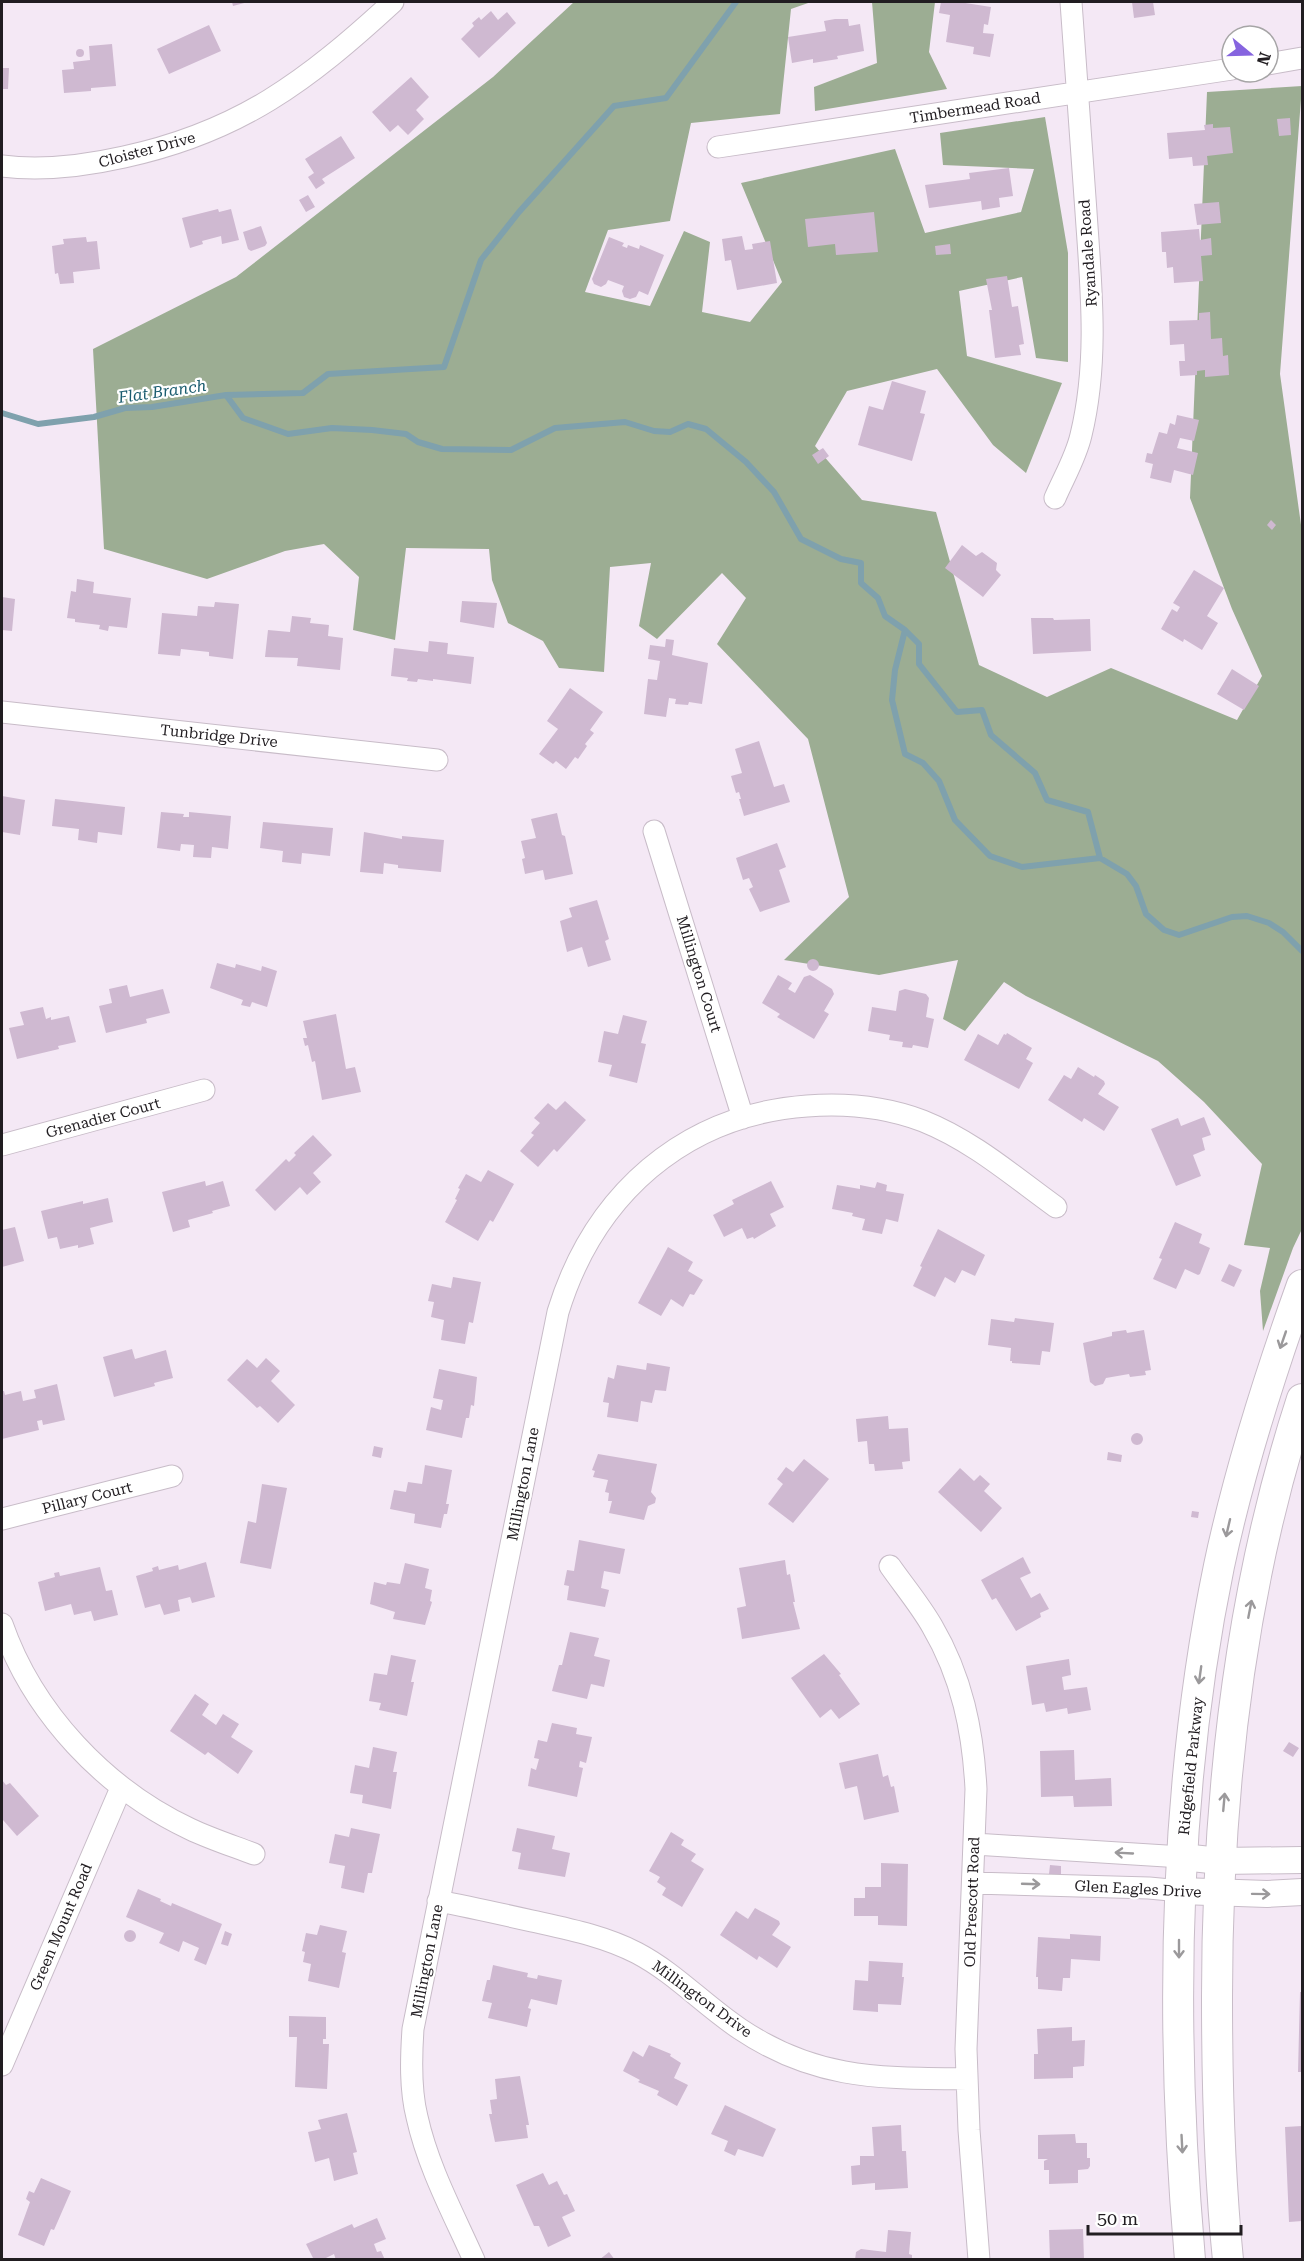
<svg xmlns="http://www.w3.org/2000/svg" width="1304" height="2261" font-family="'Roboto Serif',serif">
  <rect width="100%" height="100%" fill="#f4e8f5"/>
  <path fill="#9cad93" d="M574 2H811L791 9 780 114 691 123 670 221 608 230 585 292 650 306 684 231 710 242 702 312 750 322 782 282 741 183 895 149 925 233 1021 212 1034 169 943 165 940 133 1045 117 1068 253V362L1036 358 1022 277 959 291 967 356 1062 383 1026 473 993 445 937 369 847 391 815 446 862 500 936 512 979 665 1047 697 1111 668 1237 720 1262 676 1232 609 1190 498 1207 92 1302 86 1280 374 1302 532V1229L1293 1248 1263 1331 1260 1291 1270 1248 1244 1245 1262 1164 1204 1102 1158 1061 1026 996 1004 982 965 1031 943 1019 958 960 879 975 784 960 849 897 808 739 717 644 746 598 722 573 657 639 639 626 651 563 610 567 604 672 559 668 543 641 508 623 492 580 489 549 406 548 395 640 353 630 359 577 324 544 285 551 207 579 104 549 93 349 236 277 493 77Z
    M872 2H935L929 52 947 89 815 111 814 87 877 63Z"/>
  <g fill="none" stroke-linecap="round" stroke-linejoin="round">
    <path stroke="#7fa1ad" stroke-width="6" d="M226 395 303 393 328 374 444 367 481 260 519 212 614 106 666 98 736 2
      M2 413 38 424 94 417 125 408 152 407 226 395 243 418 288 434 332 428 372 430 406 434 418 442 442 449 511 450 555 428 625 422 654 431 670 432 688 424 706 429 746 462 774 492 801 539 841 559 861 563V583L878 598 885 616 905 630 895 670 892 700 905 754 923 763 939 781 955 820 990 856 1022 867 1100 858 1127 874 1136 886 1146 914 1164 930 1179 935 1232 917 1247 916 1269 923 1283 932 1302 951
      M905 630 919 644V664L957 712 982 710 991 735 1035 773 1047 800 1088 812 1100 858"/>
  </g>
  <path fill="#cfb9d1" d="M232 2H248L233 6Z
    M941 2H959L991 7 988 25 984 24 983 33 994 34 990 57 973 54 974 47 946 42 950 15 939 13Z
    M1132 2H1153L1155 15 1134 18Z
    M491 11 498 20 507 12 516 23 479 58 461 39 474 26 472 23 479 17 481 20Z
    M835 19H848L849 26 860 24 864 51 837 56 838 59 813 63V59L792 63 788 37 826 31 824 21Z
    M209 25 221 51 169 74 157 49Z
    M112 44 116 86 91 88V91L64 93 62 70 74 69 73 62 90 60 89 46Z
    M76 53a4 4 0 1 1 8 0a4 4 0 1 1-8 0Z
    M2 68H9L8 89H2Z
    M411 77 429 97 416 110 424 119 408 135 398 125 390 132 372 112Z
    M1290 118 1291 135 1279 136 1277 119Z
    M1213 124V128L1230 127 1233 153 1207 156 1208 165 1193 166 1192 157 1169 159 1167 133 1205 130 1204 125Z
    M341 136 355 158 322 179 325 183 316 189 308 177 314 173 305 159Z
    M1009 168 1013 196 999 198 1000 207 982 210 981 201 929 208 925 185 970 179 969 173Z
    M308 195 315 207 306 212 299 200Z
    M1219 202 1221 223 1197 225 1194 204Z
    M218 209 219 212 231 209 239 240 222 244 221 236 202 241 203 244 190 248 182 218Z
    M874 212 878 252 836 255 835 244 808 247 805 219Z
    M261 226 267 243 265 246 251 251 248 249 243 232Z
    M1199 229 1200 240 1211 238 1212 255 1201 256 1203 281 1174 283 1173 267 1167 268 1166 252H1162L1161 232Z
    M742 236 745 250 753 249 752 244 770 241 777 283 737 290 731 260 725 261 722 239Z
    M86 237 87 242 97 241 100 269 73 272 74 283 60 284 58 273 55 274 52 246 64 244 63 239Z
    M609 237 624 243 622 246 627 248 628 245 639 249 640 245 664 255 648 295 639 291 636 297 630 299 624 297 622 291 624 286 608 280 606 284 601 287 594 284 592 279Z
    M950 244 951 254 936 255 935 246Z
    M1007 276 1012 307 1018 306 1024 344 1019 345 1021 355 995 358 989 310H992L986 279Z
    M1210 312 1211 339 1222 338 1223 356 1228 355 1229 375 1205 377V370L1197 371V375L1180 376 1179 361H1185L1184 344 1170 345 1169 321 1199 320V313Z
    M892 381 926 391 920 413 925 414 912 461 858 445 869 406 883 410Z
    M1177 415 1199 420 1194 441 1180 438 1177 448 1198 453 1193 475 1174 470 1171 483 1150 478 1153 464 1145 462 1147 453 1152 454 1159 432 1167 434 1170 423 1175 425Z
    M823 448 829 456 818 464 812 455Z
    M1271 520 1276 525 1272 530 1267 525Z
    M962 545 976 556 982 552 997 563 996 570 1001 575 983 597 945 568Z
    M1194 570 1224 588 1207 616 1218 623 1202 650 1184 639 1183 642 1161 629 1172 609 1177 612 1180 607 1173 603Z
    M77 579 94 582 93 593 131 598 127 628 109 626 108 631 99 629 100 625 75 622V619L67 618 71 591 76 592Z
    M2 597 15 599 12 631 2 630Z
    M462 601 497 603 494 628 460 622Z
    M215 602 239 604 233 659 209 656V652L181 649 180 656 158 654 162 613 197 616 198 606 214 607Z
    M292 616 311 618 310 623 329 625 328 636 343 638 340 670 297 666 298 658 265 657 268 630 290 632Z
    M1031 618H1053L1054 620 1090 619 1091 651 1033 654Z
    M666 639 674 640 672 655 708 663 702 704 689 702 688 705 675 704 676 699 669 698 666 717 644 714 648 679 657 680 660 661 648 659 650 645 665 647Z
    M429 641 448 643 447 654 474 657 471 684 433 679V681L418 679 417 682 407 681 408 678 391 676 394 648 428 652Z
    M1232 669 1259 686 1244 710 1217 694Z
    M570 688 603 712 590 730 594 733 585 744 587 746 578 759 575 757 566 769 556 761 553 764 539 754 558 729 547 721Z
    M759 741 774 787 784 784 790 802 744 816 739 799H741L739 792 736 793 731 776 742 773 735 749Z
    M2 796 25 800 20 835 2 832Z
    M55 799 125 807 122 835 98 832 97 843 78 840 79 829 52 826Z
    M161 812 184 814 183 817H189V812L231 816 228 849 212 847 211 858 193 857 194 845 181 844 180 851 157 848Z
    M557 813 562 835 565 836 573 874 545 880 543 870 525 874 522 859 525 858 521 841 536 838 531 819Z
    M263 822 333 828 330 856 302 853 301 864 282 862 283 851 260 848Z
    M364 832 402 839V836L444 840 441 872 398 868V865L384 863 383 874 360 872Z
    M777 843 786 867 779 870 790 902 760 912 749 889 753 887 749 878 743 880 736 858Z
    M597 900 609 939 605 941 611 960 588 967 582 947 567 952 560 921 572 917 569 908Z
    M807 965a6 6 0 1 1 12 0a6 6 0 1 1-12 0Z
    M217 963 235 968 236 964 261 971 262 966 277 971 267 1007 252 1002 250 1007 241 1005 243 1000 210 988Z
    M778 975 792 983 788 989 795 993 804 977 810 975 832 989 834 994 824 1011 829 1014 814 1039 777 1017 780 1014 762 1003Z
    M127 985 130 997 163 989 170 1013 146 1019 147 1023 106 1033 99 1006 112 1003 109 989Z
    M905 989 926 994 929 998 926 1017 934 1019 928 1048 913 1045 912 1048 902 1047 903 1042 889 1040 890 1035 868 1031 872 1007 896 1011 899 991Z
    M43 1007 46 1019 51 1017V1020L69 1016 76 1042 58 1046 59 1049 17 1059 9 1028 24 1025 20 1012Z
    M336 1014 346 1069 355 1067 361 1092 322 1100 315 1061 312 1062 308 1045 305 1046 303 1038H307L303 1021Z
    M623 1015 647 1021 641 1043 646 1044 637 1083 609 1076 612 1065 598 1062 604 1031 618 1034Z
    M1007 1033 1032 1048 1026 1059 1033 1063 1019 1089 964 1060 978 1034 998 1045 1004 1034 1006 1035Z
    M1078 1067 1094 1077 1095 1075 1104 1081 1105 1084 1098 1094 1119 1107 1104 1131 1084 1118 1082 1122 1048 1100 1064 1075 1071 1079Z
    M565 1101 586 1120 557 1152 554 1149 538 1167 520 1151 534 1135 531 1133 540 1123 534 1118 548 1103 556 1110Z
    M1204 1117 1211 1135 1202 1138 1205 1150 1193 1155 1201 1176 1176 1186 1151 1129 1178 1118 1181 1126Z
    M313 1135 332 1155 313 1173 321 1182 307 1195 300 1187 275 1211 255 1190 286 1159 289 1162 296 1155 294 1153Z
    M488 1170 514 1184 493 1222 490 1220 478 1241 445 1222 457 1200 455 1199 460 1189 458 1188 466 1174 481 1182Z
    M205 1181 206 1186 223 1181 230 1206 212 1211 213 1213 188 1220 190 1227 173 1232 162 1192Z
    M771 1181 784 1207 770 1214 776 1226 754 1239 753 1237 747 1239 742 1228 724 1237 713 1215 734 1204 732 1200Z
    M877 1182 887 1185 886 1191 904 1194 898 1222 886 1219 882 1234 862 1230 865 1219 852 1216 853 1213 832 1209 837 1185 860 1189V1185L875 1188Z
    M108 1198 113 1222 90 1228 94 1244 78 1248V1245L60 1249 57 1237 48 1239 41 1211 83 1201V1204Z
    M1175 1222 1202 1234 1199 1243 1210 1248 1200 1274 1198 1275 1185 1269 1176 1289 1153 1279 1162 1259 1159 1258Z
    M15 1227 24 1261 2 1267V1230Z
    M938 1229 985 1255 975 1276 962 1270 955 1283 945 1277 935 1297 913 1286 922 1267 920 1266Z
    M668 1247 693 1262 688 1271 703 1280 694 1295 690 1294 683 1307 671 1299 661 1316 638 1303Z
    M1229 1264 1242 1270 1234 1287 1221 1281Z
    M453 1277 481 1282 473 1323 469 1322 465 1344 441 1340 444 1320 431 1317 434 1302 428 1301 432 1284 451 1288Z
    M1015 1318 1054 1323 1050 1352 1042 1351 1040 1365 1012 1363V1361H1010L1011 1348 988 1345 991 1319 1014 1322Z
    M1126 1330 1127 1333 1144 1330 1151 1370 1145 1371 1146 1375 1130 1377 1129 1374 1106 1378 1103 1384 1095 1386 1090 1382 1083 1343 1112 1336V1332Z
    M132 1349 135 1359 166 1350 173 1378 154 1383 155 1386 114 1397 103 1357Z
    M266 1358 280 1371 271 1381 295 1405 278 1423 260 1406 257 1408 227 1380 247 1359 257 1368Z
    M647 1363 670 1367 666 1391 655 1390 652 1403 641 1401 638 1422 607 1417 609 1403 603 1402 608 1377 614 1379 617 1365 646 1370Z
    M439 1369 477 1377 474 1406 471 1405 469 1418H466L462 1438 426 1430 431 1407 441 1410 443 1400 433 1398Z
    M57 1384 65 1420 43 1425 42 1420 37 1421 39 1430 2 1439V1391H4L5 1395 21 1391 23 1401 36 1398 34 1390Z
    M888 1416 889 1429 908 1428 910 1461 902 1462 903 1469 875 1471 874 1464H869L867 1441 858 1442 856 1419Z
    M1131 1439a6 6 0 1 1 12 0a6 6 0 1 1-12 0Z
    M374 1446 383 1448 381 1458 372 1456Z
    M1108 1452 1122 1455 1121 1462 1107 1460Z
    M598 1454 657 1464 651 1492 656 1498 655 1503 648 1506 644 1520 609 1513 612 1501H608L609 1493 605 1492 608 1480 593 1477 595 1471 592 1470Z
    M804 1459 829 1479 793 1523 768 1504 783 1484 777 1479 786 1467 793 1472Z
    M425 1465 452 1470 446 1504H449L447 1514H444L441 1528 414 1523 415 1514 390 1509 394 1490 406 1492 408 1482 422 1484Z
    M960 1468 974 1481 980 1475 990 1484 984 1491 1002 1508 981 1532 938 1492Z
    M262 1484 287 1488 271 1569 240 1563 248 1521 256 1523Z
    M1192 1511 1199 1512 1198 1518 1191 1517Z
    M579 1540 625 1549 620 1574 604 1571 601 1588 609 1590 605 1607 567 1600 569 1586 564 1585 567 1570 574 1571Z
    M1023 1557 1031 1573 1020 1578 1031 1598 1040 1593 1049 1609 1040 1613 1041 1617 1016 1631 996 1598 992 1600 981 1580Z
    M785 1560 787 1575 790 1574 795 1602H793L800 1629 742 1639 737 1608 746 1606 739 1568Z
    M206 1562 215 1597 192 1603 190 1597 178 1600 180 1611 164 1615 160 1604 145 1608 136 1576 153 1571 152 1568 158 1566 159 1570 178 1565 179 1570Z
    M405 1563 429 1569 425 1588 432 1590 430 1601 432 1602 425 1625 393 1619 395 1612 370 1604 374 1582 386 1585 387 1582 400 1584Z
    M100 1567 106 1591 112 1590 118 1615 94 1621 91 1611 74 1615 71 1604 45 1611 38 1582 55 1577 54 1573 59 1572 60 1576Z
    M570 1632 599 1638 594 1656 610 1660 604 1687 591 1684 587 1699 552 1691 559 1665H562Z
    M824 1654 841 1674 839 1675 860 1704 839 1719 831 1709 820 1718 791 1678Z
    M391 1655 416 1660 411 1682H414L407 1716 379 1710 381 1703 369 1701 374 1673 387 1675Z
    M1069 1659 1071 1675 1062 1677 1064 1690 1087 1687 1091 1710 1068 1714 1067 1708 1046 1712 1044 1703 1032 1705 1026 1666Z
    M195 1694 209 1704 202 1715 216 1725 223 1714 239 1724 231 1737 253 1751 238 1774 208 1752 205 1755 170 1731Z
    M552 1723 577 1728 576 1734 592 1737 586 1763 580 1761 579 1767 583 1768 577 1797 528 1786 531 1768 536 1770 539 1759 534 1758 538 1740 547 1742Z
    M1289 1742 1299 1748 1293 1757 1283 1751Z
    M373 1747 397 1752 393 1772H397L391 1809 362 1803 363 1795 350 1793 355 1765 369 1768Z
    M1074 1750 1075 1780 1111 1778 1112 1806 1074 1807 1073 1796 1041 1797 1040 1751Z
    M878 1754 883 1777 888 1775 891 1787 894 1786 899 1812 864 1820 857 1786 845 1789 839 1763Z
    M2 1780 6 1785 10 1783 39 1816 17 1836 3 1820 2 1822Z
    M351 1828 380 1834 372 1873H368L364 1893 341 1888 345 1866 329 1863 335 1834 349 1837Z
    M517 1828 555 1836 552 1849 570 1853 565 1877 518 1869 521 1853 512 1851Z
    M671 1832 684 1840 681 1845 696 1854 691 1861 704 1869 682 1907 662 1895 666 1888 657 1882 660 1877 649 1871Z
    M881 1863 908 1864 907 1926 878 1925V1916H854V1898H865V1887H881Z
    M1050 1865 1061 1866V1875L1049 1874Z
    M138 1889 161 1899 160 1901 171 1906 172 1903 222 1924 206 1965 194 1960 199 1948 183 1941 179 1952 159 1943 164 1933 126 1917Z
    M755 1908 779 1921 780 1924 772 1935 791 1947 777 1968 759 1956 757 1960 720 1935 736 1911 748 1919Z
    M320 1925 347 1931 342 1952 346 1953 339 1988 308 1981 311 1964 303 1962 305 1952 302 1951 306 1933 317 1935Z
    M124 1936a6 6 0 1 1 12 0a6 6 0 1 1-12 0Z
    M225 1931 232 1934 228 1946 221 1944Z
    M1070 1934 1101 1936 1100 1961 1071 1959 1070 1978H1063L1062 1991 1038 1989V1977H1036L1038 1937 1070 1939Z
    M869 1961 903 1963 902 1977H904L901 2005 878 2004V2012L853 2010 855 1980 868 1981Z
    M493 1965 528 1973 527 1977 537 1979 538 1975 562 1980 557 2005 531 1999 528 2008 531 2009 527 2027 488 2018 492 2003 482 2001 487 1980H490Z
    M1300 1992H1302V2072H1298Z
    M289 2016 326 2017V2039H323V2044H329L327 2089 295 2087 297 2037H289Z
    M1072 2027V2041L1085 2040 1084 2066 1073 2067V2078L1034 2079V2054H1038L1037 2029Z
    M649 2045 671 2054 670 2056 681 2063 674 2078 688 2085 677 2106 657 2095 659 2091 638 2082 640 2080 623 2071 633 2051 643 2057Z
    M520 2076 529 2125H526L528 2138 495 2142 489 2114H492L490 2100 497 2099 495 2079Z
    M725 2105 776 2129 763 2157 738 2149 735 2156 724 2151 728 2141 711 2134Z
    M347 2113 357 2152 353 2153 358 2174 334 2181 329 2158 315 2162 308 2132 321 2129 318 2120Z
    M901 2125 902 2151H906L908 2188 875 2190V2183L852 2185 851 2166 860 2165V2156H874L872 2127Z
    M1302 2126V2221L1289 2222 1285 2127Z
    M1075 2134 1076 2143H1087V2158H1090V2166L1088 2169 1078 2170V2183L1049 2184V2170H1044V2161L1048 2159H1038V2135Z
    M543 2173 549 2185 557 2181 564 2195 567 2194 575 2211 562 2217 571 2236 548 2247 539 2226H534L516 2185Z
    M41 2178 71 2191 54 2230 51 2229 44 2246 18 2235 30 2202 26 2199 29 2191 34 2193Z
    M377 2218 386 2239 374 2244 377 2252 381 2251 385 2260H336L334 2254 322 2260H314L306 2244 352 2224 354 2228Z
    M1083 2229 1084 2260H1050L1049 2230Z
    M888 2230 911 2232 909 2254 912 2255V2260H855L856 2252 861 2249 886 2252Z
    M609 2252 615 2260H599Z"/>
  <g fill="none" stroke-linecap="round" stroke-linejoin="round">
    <defs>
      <path id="minor" d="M1268 64 1302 58
        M718 147 1232 69
        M2 166C42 171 84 166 124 157 240 132 307 81 393 2
        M1055 498C1064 477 1076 457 1081 435 1099 361 1091 286 1086 212 1081 142 1076 72 1071 2
        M2 712 437 760
        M654 831 743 1118
        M2 1145 204 1090
        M2 1519 172 1476
        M890 1566C904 1586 920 1605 932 1626 962 1677 973 1731 976 1789L966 2049 969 2130 979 2260
        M2 1624C33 1713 105 1789 190 1829 211 1839 233 1846 254 1854
        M974 1844 1182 1857
        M973 1883 1149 1888 1181 1891
        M438 1901C470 1907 501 1914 532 1921 568 1929 604 1936 637 1953 675 1973 704 2005 740 2029 816 2080 880 2078 967 2079
        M2 2065 121 1788
        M474 2260C453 2213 428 2167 417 2117 410 2089 411 2058 413 2029L558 1312C594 1195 683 1115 807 1106 846 1103 886 1107 923 1121 973 1141 1013 1176 1056 1207"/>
      <path id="tertiary" d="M1182 1857 1220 1861 1302 1860
        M1181 1891 1267 1894 1302 1892"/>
      <path id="secondary" d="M1190 2260C1170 2030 1172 1793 1219 1566 1239 1471 1269 1377 1302 1285
        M1228 2260C1219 2172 1217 2085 1217 1997 1217 1794 1239 1592 1302 1399"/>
    </defs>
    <use href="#minor" stroke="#c8bcc8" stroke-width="23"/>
    <use href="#tertiary" stroke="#c8bcc8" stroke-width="28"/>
    <use href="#secondary" stroke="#c8bcc8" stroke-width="32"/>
    <use href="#minor" stroke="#fff" stroke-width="21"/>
    <use href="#tertiary" stroke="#fff" stroke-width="26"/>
    <use href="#secondary" stroke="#fff" stroke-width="30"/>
  </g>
  <defs><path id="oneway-shaft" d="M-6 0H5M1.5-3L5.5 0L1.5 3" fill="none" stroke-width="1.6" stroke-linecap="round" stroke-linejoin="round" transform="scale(1.5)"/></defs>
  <g stroke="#9b999b">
    <use href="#oneway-shaft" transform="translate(1283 1340) rotate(109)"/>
    <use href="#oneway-shaft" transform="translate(1228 1528) rotate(103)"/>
    <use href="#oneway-shaft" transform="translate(1250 1609) rotate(-79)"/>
    <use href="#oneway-shaft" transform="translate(1200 1675) rotate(98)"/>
    <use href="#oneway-shaft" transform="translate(1224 1802) rotate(-85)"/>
    <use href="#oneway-shaft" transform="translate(1124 1853) rotate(-177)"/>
    <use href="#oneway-shaft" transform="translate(1031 1884) rotate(2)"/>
    <use href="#oneway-shaft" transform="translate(1261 1894) rotate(1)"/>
    <use href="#oneway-shaft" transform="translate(1179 1949) rotate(90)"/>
    <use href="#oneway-shaft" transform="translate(1182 2144) rotate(87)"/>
  </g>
  <g text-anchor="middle" stroke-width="4.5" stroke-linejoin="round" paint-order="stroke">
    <g font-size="15" fill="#211d21" stroke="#fff">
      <text transform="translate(975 108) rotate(-9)" y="5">Timbermead Road</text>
      <text transform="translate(147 150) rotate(-15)" y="5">Cloister Drive</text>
      <text transform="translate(1088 253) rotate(-94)" y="5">Ryandale Road</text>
      <text transform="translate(219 736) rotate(6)" y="5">Tunbridge Drive</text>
      <text transform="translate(699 974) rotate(73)" y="5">Millington Court</text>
      <text transform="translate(103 1118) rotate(-15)" y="5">Grenadier Court</text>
      <text transform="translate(523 1484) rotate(-79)" y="5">Millington Lane</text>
      <text transform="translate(87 1498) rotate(-14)" y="5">Pillary Court</text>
      <text transform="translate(1191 1766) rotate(-84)" y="5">Ridgefield Parkway</text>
      <text transform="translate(1138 1889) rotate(3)" y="5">Glen Eagles Drive</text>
      <text transform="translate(972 1902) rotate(-88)" y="5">Old Prescott Road</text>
      <text transform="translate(61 1927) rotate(-67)" y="5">Green Mount Road</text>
      <text transform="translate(427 1961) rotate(-79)" y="5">Millington Lane</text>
      <text transform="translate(702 1999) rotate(36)" y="5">Millington Drive</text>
    </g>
    <g font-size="16" font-style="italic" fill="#1a5c6f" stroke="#fff">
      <text transform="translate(162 391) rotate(-8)" y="6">Flat Branch</text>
    </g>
  </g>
  <rect width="1304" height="2261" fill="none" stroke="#211d21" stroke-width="6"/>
  <g transform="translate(1250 54) rotate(109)"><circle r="28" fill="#ffffff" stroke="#a6a5a6" stroke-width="1.5"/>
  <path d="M0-4.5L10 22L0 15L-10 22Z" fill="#8664df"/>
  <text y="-9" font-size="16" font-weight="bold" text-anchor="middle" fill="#211d21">N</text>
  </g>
  <path d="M1088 2225v9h153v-9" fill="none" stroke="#211d21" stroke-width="3"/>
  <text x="1097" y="2225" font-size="18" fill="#211d21" stroke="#ffffff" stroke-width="4.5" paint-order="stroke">50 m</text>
</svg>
